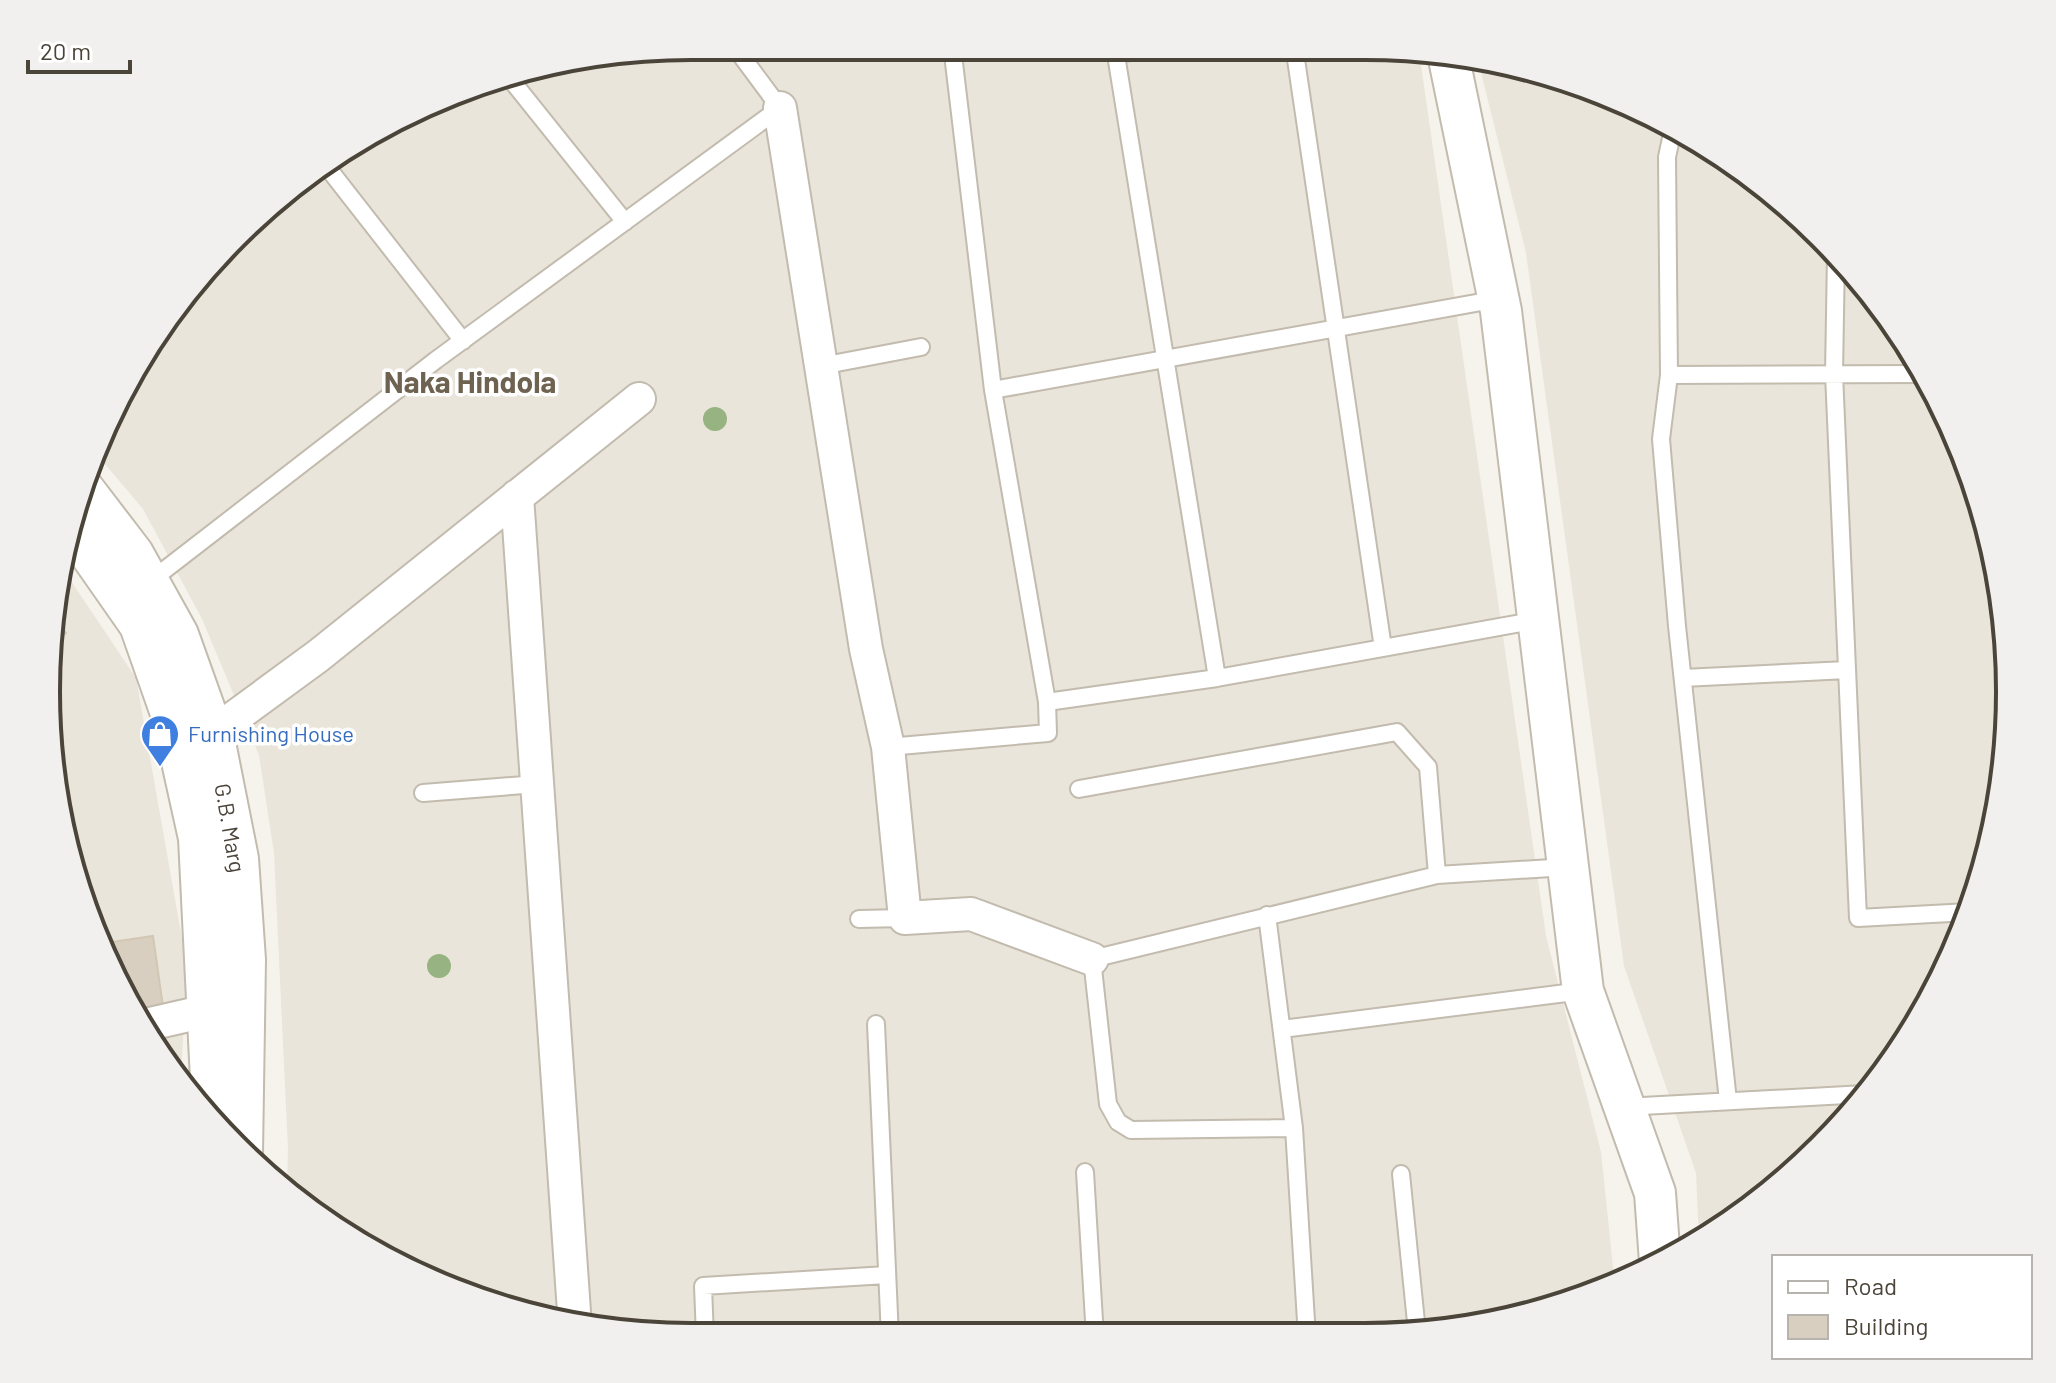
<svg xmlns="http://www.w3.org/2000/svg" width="2056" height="1383" font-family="Barlow,sans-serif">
  <rect width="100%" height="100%" fill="#f6f3ec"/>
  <path fill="#eae5da" d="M692 46H1364L1419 51 1546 936 1601 1152 1615 1286 1491 1324 1365 1337H692L566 1325 406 1270 287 1185 288 1149 274 853 259 755 202 619 143 509 94 451 95 445 180 298 333 155 484 80Z
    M1477 57 1490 58 1650 113 1821 235 1901 333 1961 444 1997 565 2010 691 1998 817 1961 938 1901 1050 1821 1148 1724 1228 1699 1241 1696 1173 1624 966 1526 253Z
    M65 572 136 678 187 967 181 1077 132 1014 59 818 47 649Z"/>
  <path fill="#d8cfc1" stroke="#d3c7b4" stroke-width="2" d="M54 619 66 633 47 650V649Z
    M153 936 163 1007 131 1011 105 943Z"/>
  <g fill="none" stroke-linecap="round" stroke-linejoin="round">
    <defs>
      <path id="service" d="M1158 46 1116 55 1217 678
        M1294 46 1383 648
        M508 76 625 222
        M1673 129 1667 157 1669 375 1661 439 1677 626 1728 1101
        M324 163 463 341
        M1836 254 1834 374 1858 918 1969 912
        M821 366 921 347
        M1669 375 1923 374
        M993 390 1498 299
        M149 582 436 360 780 108 734 46
        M1683 678 1847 670
        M1047 702 1217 678 1538 620
        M888 747 1048 733 1047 702 993 390 952 46
        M1079 789 1397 732 1428 767 1437 875
        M423 793 537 784
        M1267 915 1294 1128 1307 1337
        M859 919 905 918
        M876 1024 890 1337
        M1282 1029 1582 991
        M1624 1107 1865 1094
        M1294 1128 1131 1130 1118 1122 1108 1104 1092 959 1437 875 1567 867
        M1085 1172 1095 1337
        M1401 1174 1417 1332
        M705 1337 703 1286 887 1275"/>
      <path id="minor" d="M780 108 866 649 888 747 905 918 971 914 1092 959
        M517 496 575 1326
        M190 738 213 733 318 656 639 399
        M141 1026 228 1006"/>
      <path id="tertiary" d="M1448 54 1501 311 1583 991 1655 1193 1660 1262
        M84 490 133 554 178 635 213 733 238 859 245 960 242 1153
        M75 532 140 625 172 716 199 838 213 1120"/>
    </defs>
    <use href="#service" stroke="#c2bbae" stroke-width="20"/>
    <use href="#minor" stroke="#c2bbae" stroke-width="36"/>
    <use href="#tertiary" stroke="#c2bbae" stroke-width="44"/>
    <use href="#service" stroke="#fff" stroke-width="16"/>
    <use href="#minor" stroke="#fff" stroke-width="32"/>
    <use href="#tertiary" stroke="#fff" stroke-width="40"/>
  </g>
  <g fill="#97b381">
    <circle cx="715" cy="419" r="12"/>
    <circle cx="439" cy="966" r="12"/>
  </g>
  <defs>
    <symbol id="shop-pin" viewBox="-11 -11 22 30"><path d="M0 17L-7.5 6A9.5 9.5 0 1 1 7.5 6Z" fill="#3f7fe0" stroke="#fff"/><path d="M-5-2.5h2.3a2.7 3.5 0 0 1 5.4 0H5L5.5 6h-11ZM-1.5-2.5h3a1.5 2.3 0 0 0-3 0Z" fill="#fff"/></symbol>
  </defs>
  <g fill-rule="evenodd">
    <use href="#shop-pin" x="138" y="712" width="44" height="60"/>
  </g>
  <g text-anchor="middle" stroke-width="7" stroke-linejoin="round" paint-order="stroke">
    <g font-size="22" fill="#366cbe" stroke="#fff" text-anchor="start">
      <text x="188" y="742">Furnishing House</text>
    </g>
    <g font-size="22" fill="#4b4439" stroke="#fff">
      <text transform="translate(230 828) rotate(80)" y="8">G.B. Marg</text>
    </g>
    <g font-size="30" font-weight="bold" fill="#6e6250" stroke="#fff">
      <text x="470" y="393">Naka Hindola</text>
    </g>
  </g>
  <path d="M0 0H2056V1383H0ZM691 60H1365A631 631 0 0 1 1996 691V692A631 631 0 0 1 1365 1323H691A631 631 0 0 1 60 692V691A631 631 0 0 1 691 60Z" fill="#f1f0ef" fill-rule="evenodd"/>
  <path fill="none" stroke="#4b4439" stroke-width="4" d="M691 60H1365A631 631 0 0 1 1996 691V692A631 631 0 0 1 1365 1323H691A631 631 0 0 1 60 692V691A631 631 0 0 1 691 60Z"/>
  <rect x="1772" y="1255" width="260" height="104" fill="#ffffff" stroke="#b7b4b0" stroke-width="2"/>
  <rect x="1788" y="1281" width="40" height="12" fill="#ffffff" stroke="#b7b4b0" stroke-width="2"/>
  <text x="1844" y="1295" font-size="24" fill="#4b4439">Road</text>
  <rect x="1788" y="1315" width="40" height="24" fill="#d8cfc1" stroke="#b7b4b0" stroke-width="2"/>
  <text x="1844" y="1335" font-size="24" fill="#4b4439">Building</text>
  <path d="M28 60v12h102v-12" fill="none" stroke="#4b4439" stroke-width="4"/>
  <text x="40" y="60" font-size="24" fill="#4b4439" stroke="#ffffff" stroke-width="6" paint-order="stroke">20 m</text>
</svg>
